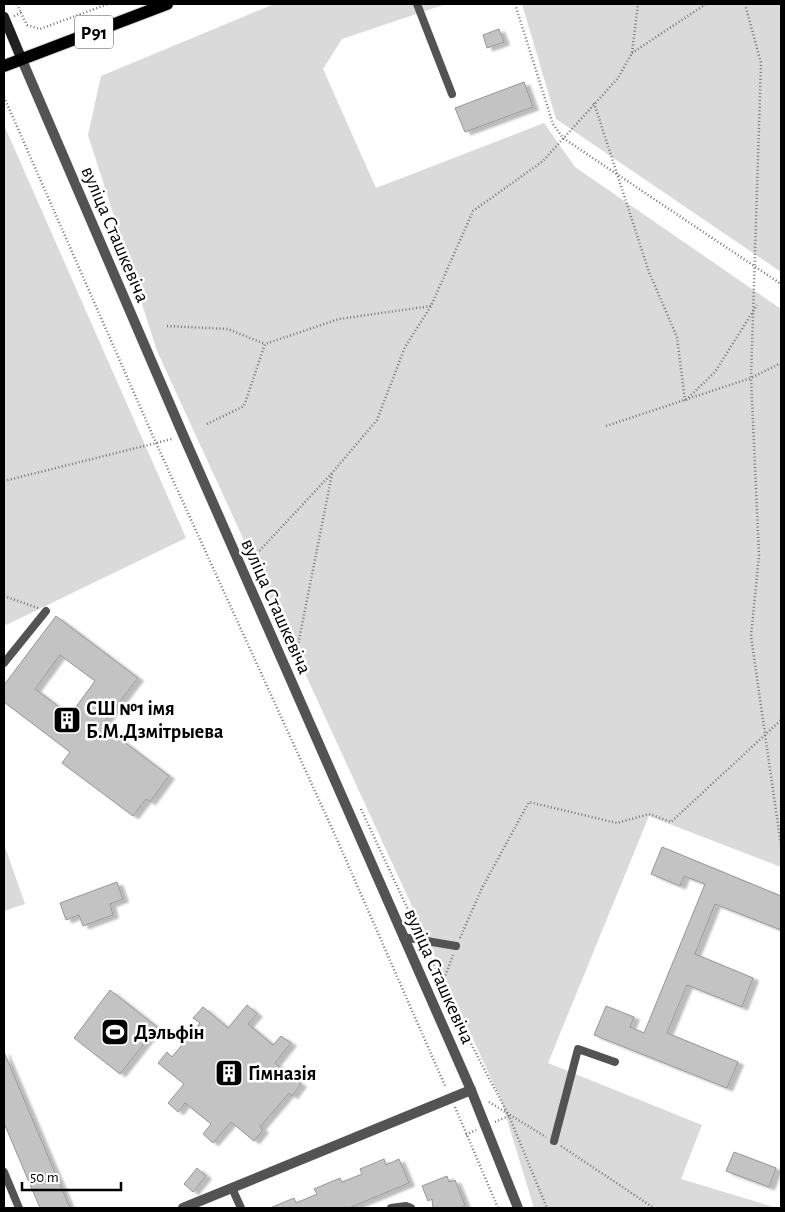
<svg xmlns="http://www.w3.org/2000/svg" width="785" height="1212" font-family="'Alegreya Sans',sans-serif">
  <defs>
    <filter id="shadow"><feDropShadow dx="5.5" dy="3" stdDeviation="1" flood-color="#0004"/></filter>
  </defs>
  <rect width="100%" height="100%" fill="#fff"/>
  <g fill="#dadada">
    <polygon points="274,4 446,4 342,39 323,69 376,188 544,123 575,167 781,309 781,867 649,816 548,1063 702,1125 681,1179 777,1208 534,1208 501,1100 157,351 88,135 101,76"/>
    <polygon points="522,4 781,4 781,272 556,119"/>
    <polygon points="4,125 186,538 4,626"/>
    <polygon points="4,844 25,904 4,911"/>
  </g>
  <g fill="#c3c3c3" stroke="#979797" fill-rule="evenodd" filter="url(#shadow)">
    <polygon points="499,29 504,42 487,48 483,35"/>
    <polygon points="524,82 533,107 465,132 455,108"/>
    <path d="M56 616 138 678 102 725 169 776 150 802 146 799 133 816 62 763 70 752 4 702V685ZM60 655 95 681 70 715 35 689Z"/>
    <polygon points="662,847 781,896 781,930 715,904 695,954 753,978 742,1007 687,985 667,1033 738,1062 727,1088 594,1035 606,1006 634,1017 630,1027 644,1033 705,884 684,876 680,886 651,874"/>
    <polygon points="117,882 123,899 110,904 113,915 83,926 79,915 66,920 60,903"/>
    <polygon points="110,990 157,1027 120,1074 74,1038"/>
    <polygon points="247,1005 257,1014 248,1024 273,1045 281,1036 291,1043 275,1063 301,1084 292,1096 289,1093 260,1127 263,1130 254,1141 231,1122 213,1143 203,1134 211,1124 185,1103 178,1112 168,1103 184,1084 158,1063 167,1052 172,1057 200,1023 193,1018 203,1007 228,1028"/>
    <polygon points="4,1052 70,1208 40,1208 4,1123"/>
    <polygon points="734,1152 776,1168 769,1187 726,1171"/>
    <polygon points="384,1159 386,1165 399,1159 409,1183 349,1208 270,1208 294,1198 296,1203 317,1194 314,1189 340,1178 342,1182 362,1174 360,1169"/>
    <polygon points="197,1168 206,1176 193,1192 184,1184"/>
    <polygon points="447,1176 449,1182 455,1180 465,1205 461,1208 433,1208 432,1199 428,1201 422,1186"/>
  </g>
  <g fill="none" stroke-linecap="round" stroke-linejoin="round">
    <defs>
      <polyline id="primary" points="4,66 167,4"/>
    </defs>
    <use href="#primary" stroke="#dbdbdb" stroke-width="14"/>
    <g stroke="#757575" stroke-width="2.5" stroke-dasharray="1 2.5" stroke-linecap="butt">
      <polyline points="17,4 21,13"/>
      <polyline points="515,4 553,124 563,138 781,284"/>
      <polyline points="745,4 761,63 751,378 759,555 751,636 781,846"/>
      <polyline points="14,16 21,13 27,25 40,29 108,4"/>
      <polyline points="632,53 706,4"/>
      <polyline points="4,97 156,443 335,835 446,1088"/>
      <polyline points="594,103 649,272 677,337 685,401"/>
      <polyline points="167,326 228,329 265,344"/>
      <polyline points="686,400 715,372 757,305"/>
      <polyline points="207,424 244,406 265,344 339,319 431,306"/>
      <polyline points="606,426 751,378 781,363"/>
      <polyline points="4,481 172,439"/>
      <polyline points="250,561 332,473 377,420 405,347 431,306 473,211 543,161 618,78 632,53 638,4"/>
      <polyline points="4,596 38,608"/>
      <polyline points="295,660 332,474"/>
      <polyline points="361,809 417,929"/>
      <polyline points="460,938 482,888 529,802 617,823 649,814 671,822 781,720"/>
      <polyline points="428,952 468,1038 509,1116"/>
      <polyline points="443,982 453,955"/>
      <polyline points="489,1102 546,1137"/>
      <polyline points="455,1107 498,1208"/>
      <polyline points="495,1122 509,1116 547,1208"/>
      <polyline points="466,1135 476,1130"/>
      <polyline points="561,1146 654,1208"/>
    </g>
    <g stroke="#535353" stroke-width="8">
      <polyline points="417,4 452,94"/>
      <polyline points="4,663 46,611"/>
      <polyline points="403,937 456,946"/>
      <polyline points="554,1141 578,1049 615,1062"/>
      <polyline points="4,1172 19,1208"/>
      <polyline points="232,1188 241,1208"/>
      <polyline points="391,1208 406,1206 411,1208"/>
    </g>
    <g stroke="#535353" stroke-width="10">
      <polyline points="22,60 184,437 471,1090 518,1208"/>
      <polyline points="183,1208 471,1090"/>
    </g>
    <polyline stroke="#202020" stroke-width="10" points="4,17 22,60"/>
    <use href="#primary" stroke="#000" stroke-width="12"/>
  </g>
  <defs>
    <symbol id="building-square" viewBox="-11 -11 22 22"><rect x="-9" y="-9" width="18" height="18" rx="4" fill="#000" stroke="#fff"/><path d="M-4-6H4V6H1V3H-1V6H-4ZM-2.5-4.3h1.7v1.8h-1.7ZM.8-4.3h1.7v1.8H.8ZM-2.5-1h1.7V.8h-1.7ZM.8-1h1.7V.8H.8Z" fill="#fff"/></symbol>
    <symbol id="stadium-square" viewBox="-11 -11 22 22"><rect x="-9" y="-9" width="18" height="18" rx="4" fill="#000" stroke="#fff"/><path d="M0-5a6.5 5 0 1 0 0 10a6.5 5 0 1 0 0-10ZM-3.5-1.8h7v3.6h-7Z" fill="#fff"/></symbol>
  </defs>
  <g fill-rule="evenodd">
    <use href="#building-square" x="51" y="704" width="32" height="32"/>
    <use href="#stadium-square" x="99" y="1016" width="32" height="32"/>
    <use href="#building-square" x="213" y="1057" width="32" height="32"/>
  </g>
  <g text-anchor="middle" stroke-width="5" stroke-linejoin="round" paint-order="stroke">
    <rect fill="#fff" stroke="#4c4c4c" stroke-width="1" x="75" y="15.5" width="38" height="33" rx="4"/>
    <g font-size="19" font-weight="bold" fill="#000">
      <text x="94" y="39">Р91</text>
    </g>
    <g font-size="20" fill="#000" stroke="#fff">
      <text transform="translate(116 234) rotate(67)" y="7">вуліца Сташкевіча</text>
      <text transform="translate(277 606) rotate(66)" y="7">вуліца Сташкевіча</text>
      <text transform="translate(440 976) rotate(66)" y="7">вуліца Сташкевіча</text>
    </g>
    <g font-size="20" font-weight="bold" fill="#000" stroke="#fff" text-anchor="start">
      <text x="86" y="715">СШ №1 імя<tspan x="86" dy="23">Б.М.Дзмітрыева</tspan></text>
      <text x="134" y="1039">Дэльфін</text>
      <text x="248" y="1080">Гімназія</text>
    </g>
  </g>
  <rect width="785" height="1212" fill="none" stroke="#000000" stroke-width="10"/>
  <path d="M22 1182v8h99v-8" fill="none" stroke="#000000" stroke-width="2.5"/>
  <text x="30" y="1182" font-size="15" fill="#000000" stroke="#ffffff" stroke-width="4" paint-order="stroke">50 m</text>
</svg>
